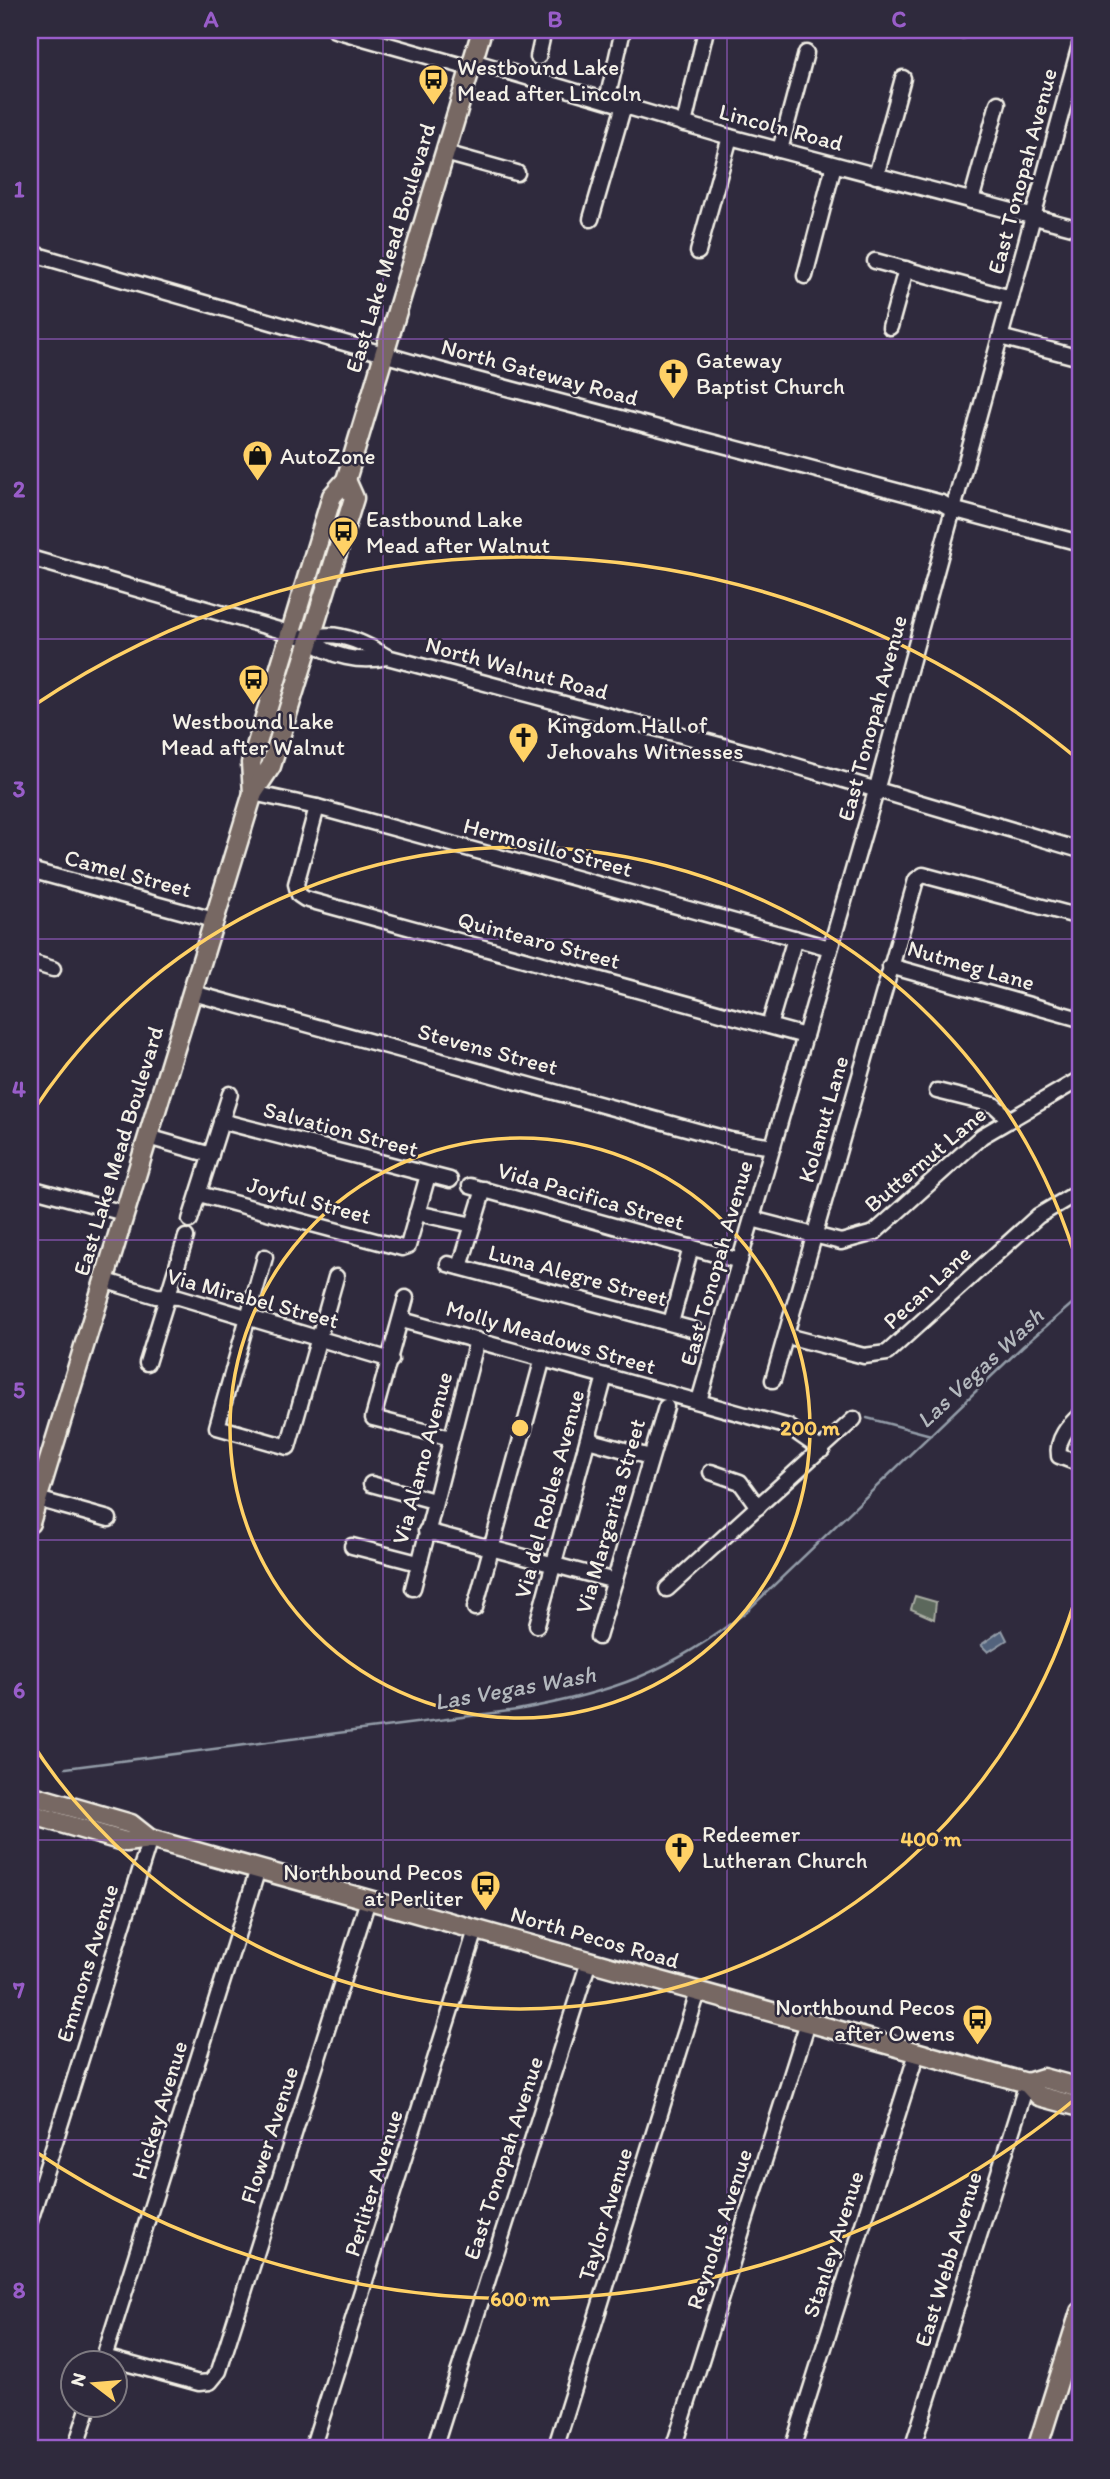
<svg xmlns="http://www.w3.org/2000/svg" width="1110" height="2479" font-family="Itim,sans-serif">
  <rect width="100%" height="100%" fill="#2f2a3d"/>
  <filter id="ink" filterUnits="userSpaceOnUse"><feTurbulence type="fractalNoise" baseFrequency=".0143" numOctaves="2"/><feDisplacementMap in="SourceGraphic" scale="14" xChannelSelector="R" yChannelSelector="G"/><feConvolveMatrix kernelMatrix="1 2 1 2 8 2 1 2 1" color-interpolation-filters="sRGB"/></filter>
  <g filter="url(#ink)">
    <polygon fill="#5b675c" stroke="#a8aca2" stroke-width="2" points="915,1596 936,1602 934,1619 911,1609"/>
    <polygon fill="#52637d" stroke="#939ca8" stroke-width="2" points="1002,1630 1007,1640 988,1652 981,1645"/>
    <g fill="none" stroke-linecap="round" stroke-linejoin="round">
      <g stroke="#939ca8" stroke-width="2.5">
        <polyline points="867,1418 931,1435"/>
        <path d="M66 1768 517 1710C612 1693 671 1672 747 1611L1023 1346 1080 1297"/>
      </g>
      <defs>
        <g id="minor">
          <polyline points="335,30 470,68"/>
          <polyline points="949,30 963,30"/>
          <polyline points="538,57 544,30"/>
          <polyline points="472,61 730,137 1080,229"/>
          <polyline points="607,100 623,30"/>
          <polyline points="684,124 706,30"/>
          <polyline points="780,150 806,53"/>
          <polyline points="445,153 517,173"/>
          <polyline points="876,176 903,78"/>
          <polyline points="971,201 998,103"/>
          <polyline points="591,219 624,105"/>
          <polyline points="698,252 730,137"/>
          <polyline points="30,253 439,370 942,503 952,509 1080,543"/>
          <polyline points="875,261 1011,298"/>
          <polyline points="805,276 834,165"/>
          <polyline points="890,327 906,269"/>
          <polyline points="1000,337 1080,358"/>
          <path d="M30 558 310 639C328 657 362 663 387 657"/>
          <path d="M310 639C335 628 365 643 387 657L776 760 1080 850"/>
          <polyline points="253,793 317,807 830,948"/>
          <polyline points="317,807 296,884 299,895 305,899 805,1036"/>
          <polyline points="30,870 214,920"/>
          <polyline points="30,962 53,969"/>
          <polyline points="890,966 1080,1019"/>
          <polyline points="193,993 730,1140 773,1147"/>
          <polyline points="769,1026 795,938"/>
          <polyline points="937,1091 994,1105 1009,1119"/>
          <polyline points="221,1121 450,1180"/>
          <polyline points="148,1137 211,1155"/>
          <polyline points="470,1186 740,1261"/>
          <polyline points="30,1188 124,1213"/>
          <polyline points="199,1194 402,1248 408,1246 428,1175"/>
          <polyline points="417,1213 473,1225"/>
          <polyline points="752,1219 841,1242 874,1233 982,1136 1080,1079"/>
          <polyline points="190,1220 230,1094"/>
          <polyline points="265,1257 217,1427 288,1447 336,1277"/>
          <polyline points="448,1264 695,1330"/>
          <polyline points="460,1267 484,1189"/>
          <polyline points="103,1280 156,1296 179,1297 391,1360"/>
          <polyline points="406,1298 373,1418 451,1438"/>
          <polyline points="402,1320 789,1427 822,1450"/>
          <polyline points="671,1323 691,1247"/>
          <polyline points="787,1336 864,1356 887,1353 1038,1216 1080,1191"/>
          <polyline points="147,1363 186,1237"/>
          <polyline points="773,1380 916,880 923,875 1080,917"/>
          <polyline points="699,1401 876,791 1080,45"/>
          <path d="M1080 1415C1069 1425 1056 1439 1059 1456L1080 1464"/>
          <polyline points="588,1440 650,1457"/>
          <polyline points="711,1472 740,1482 758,1507"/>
          <polyline points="371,1484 434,1501"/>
          <polyline points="30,1497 109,1519"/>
          <polyline points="426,1531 615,1581"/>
          <polyline points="352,1546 418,1563"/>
          <polyline points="413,1588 477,1340"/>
          <polyline points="667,1589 854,1419"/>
          <polyline points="475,1608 543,1358"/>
          <polyline points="537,1625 605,1376"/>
          <polyline points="598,1637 666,1407"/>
          <polyline points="30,2221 150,1839"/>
          <polyline points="104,2357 199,2383 210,2382 219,2371 368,1900"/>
          <polyline points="102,2364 258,1869"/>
          <polyline points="75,2449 89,2406"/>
          <polyline points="312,2449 476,1930"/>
          <polyline points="434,2449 589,1961"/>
          <polyline points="555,2449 698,1992"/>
          <polyline points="673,2449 808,2022"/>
          <polyline points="792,2449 917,2053"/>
          <polyline points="912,2449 1027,2083"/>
        </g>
        <g id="major">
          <polyline points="253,793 251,763 332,496 346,480 482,30"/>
          <polyline points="30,1523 253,793 271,766 354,498 346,480"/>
          <polyline points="30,1795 131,1824 150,1839"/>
          <polyline points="30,1814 126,1842 150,1839 1027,2083 1039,2096 1080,2107"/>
          <polyline points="1027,2083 1043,2078 1080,2088"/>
          <polyline points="1037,2449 1080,2312"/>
        </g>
      </defs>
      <use href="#minor" stroke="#f4f1e8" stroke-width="19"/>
      <use href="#major" stroke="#f4f1e8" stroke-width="23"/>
      <use href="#minor" stroke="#2f2a3d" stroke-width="14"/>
      <use href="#major" stroke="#776864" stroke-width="18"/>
    </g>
  </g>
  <path fill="none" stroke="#995dc9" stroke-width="2" stroke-opacity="0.55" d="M383 30V2449M727 30V2449M30 339H1080M30 639H1080M30 939H1080M30 1240H1080M30 1540H1080M30 1840H1080M30 2140H1080"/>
  <g fill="none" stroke="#ffd166" stroke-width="3.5">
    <circle cx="520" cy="1428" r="290"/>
    <path d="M1080 1583A581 581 0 0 1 30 1740M30 1116A581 581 0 0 1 1080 1273"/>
    <path d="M1080 2095A871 871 0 0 1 33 2150M33 706A871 871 0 0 1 1080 761"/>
  </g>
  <defs>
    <symbol id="bus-pin" viewBox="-11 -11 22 30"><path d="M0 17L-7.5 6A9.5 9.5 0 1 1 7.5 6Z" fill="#ffd166" stroke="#2f2a3d"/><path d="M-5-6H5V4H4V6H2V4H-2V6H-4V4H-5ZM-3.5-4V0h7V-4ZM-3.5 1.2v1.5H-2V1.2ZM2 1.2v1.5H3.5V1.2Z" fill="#111"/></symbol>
    <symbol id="church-pin" viewBox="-11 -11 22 30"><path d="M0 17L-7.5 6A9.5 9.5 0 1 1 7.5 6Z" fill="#ffd166" stroke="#2f2a3d"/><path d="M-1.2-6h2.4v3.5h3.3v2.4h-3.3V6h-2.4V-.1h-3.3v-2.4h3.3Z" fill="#111"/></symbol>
    <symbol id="shop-pin" viewBox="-11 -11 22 30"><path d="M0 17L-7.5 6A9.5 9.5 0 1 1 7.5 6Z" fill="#ffd166" stroke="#2f2a3d"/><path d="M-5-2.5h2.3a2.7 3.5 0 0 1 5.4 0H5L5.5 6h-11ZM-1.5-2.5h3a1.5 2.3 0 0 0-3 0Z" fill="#111"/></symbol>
  </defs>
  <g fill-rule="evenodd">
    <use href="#bus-pin" x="416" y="62" width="35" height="47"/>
    <use href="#church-pin" x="656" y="356" width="35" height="47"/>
    <use href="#shop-pin" x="240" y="438" width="35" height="47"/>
    <use href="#bus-pin" x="326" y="514" width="35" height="47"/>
    <use href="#bus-pin" x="236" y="662" width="35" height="47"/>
    <use href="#church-pin" x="506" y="720" width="35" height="47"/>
    <use href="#church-pin" x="662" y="1830" width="35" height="47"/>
    <use href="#bus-pin" x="468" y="1868" width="35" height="47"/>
    <use href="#bus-pin" x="960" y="2002" width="35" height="47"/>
  </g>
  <g text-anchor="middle" stroke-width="5" stroke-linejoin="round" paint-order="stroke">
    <g font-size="23" fill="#f4f1e8" stroke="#2f2a3d" text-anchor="start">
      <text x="457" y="75">Westbound Lake<tspan x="457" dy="26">Mead after Lincoln</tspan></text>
      <text x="696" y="368">Gateway<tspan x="696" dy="26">Baptist Church</tspan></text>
      <text x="280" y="464">AutoZone</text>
      <text x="366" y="527">Eastbound Lake<tspan x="366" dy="26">Mead after Walnut</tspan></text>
      <text x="253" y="729" text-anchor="middle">Westbound Lake<tspan x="253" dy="26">Mead after Walnut</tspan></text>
      <text x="547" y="733">Kingdom Hall of<tspan x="547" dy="26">Jehovahs Witnesses</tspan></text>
      <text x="702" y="1842">Redeemer<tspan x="702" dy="26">Lutheran Church</tspan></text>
      <text x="463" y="1880" text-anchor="end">Northbound Pecos<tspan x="463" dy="26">at Perliter</tspan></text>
      <text x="955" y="2015" text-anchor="end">Northbound Pecos<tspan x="955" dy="26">after Owens</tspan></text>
    </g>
    <g font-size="23" fill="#f4f1e8" stroke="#2f2a3d">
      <text transform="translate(781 127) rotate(15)" y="8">Lincoln Road</text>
      <text transform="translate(1022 171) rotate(-75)" y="8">East Tonopah Avenue</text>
      <text transform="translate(390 248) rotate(-73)" y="8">East Lake Mead Boulevard</text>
      <text transform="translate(540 372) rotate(15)" y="8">North Gateway Road</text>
      <text transform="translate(517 668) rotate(15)" y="8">North Walnut Road</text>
      <text transform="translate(872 718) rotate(-75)" y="8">East Tonopah Avenue</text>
      <text transform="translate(548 847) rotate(15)" y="8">Hermosillo Street</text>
      <text transform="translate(128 873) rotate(15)" y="8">Camel Street</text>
      <text transform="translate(539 940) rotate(15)" y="8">Quintearo Street</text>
      <text transform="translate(971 965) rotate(16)" y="8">Nutmeg Lane</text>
      <text transform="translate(488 1049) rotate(15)" y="8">Stevens Street</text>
      <text transform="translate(823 1119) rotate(-74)" y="8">Kolanut Lane</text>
      <text transform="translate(341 1129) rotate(15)" y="8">Salvation Street</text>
      <text transform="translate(118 1151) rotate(-73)" y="8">East Lake Mead Boulevard</text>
      <text transform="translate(925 1159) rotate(-40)" y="8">Butternut Lane</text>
      <text transform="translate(591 1196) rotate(16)" y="8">Vida Pacifica Street</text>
      <text transform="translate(309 1200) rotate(15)" y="8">Joyful Street</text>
      <text transform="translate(716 1263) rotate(-74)" y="8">East Tonopah Avenue</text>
      <text transform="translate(578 1275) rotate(15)" y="8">Luna Alegre Street</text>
      <text transform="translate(927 1287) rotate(-43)" y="8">Pecan Lane</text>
      <text transform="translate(253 1298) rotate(15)" y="8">Via Mirabel Street</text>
      <text transform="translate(551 1337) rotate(16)" y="8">Molly Meadows Street</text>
      <text transform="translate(422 1458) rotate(-75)" y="8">Via Alamo Avenue</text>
      <text transform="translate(549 1494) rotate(-75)" y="8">Via del Robles Avenue</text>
      <text transform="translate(610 1516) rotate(-74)" y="8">Via Margarita Street</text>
      <text transform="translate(595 1937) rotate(16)" y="8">North Pecos Road</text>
      <text transform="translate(87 1963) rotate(-73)" y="8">Emmons Avenue</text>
      <text transform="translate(159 2110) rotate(-73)" y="8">Hickey Avenue</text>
      <text transform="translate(269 2135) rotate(-72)" y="8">Flower Avenue</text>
      <text transform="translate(503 2158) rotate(-72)" y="8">East Tonopah Avenue</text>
      <text transform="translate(373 2183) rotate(-73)" y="8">Perliter Avenue</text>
      <text transform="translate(605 2214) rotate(-73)" y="8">Taylor Avenue</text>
      <text transform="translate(719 2229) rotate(-72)" y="8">Reynolds Avenue</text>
      <text transform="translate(833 2244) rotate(-72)" y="8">Stanley Avenue</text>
      <text transform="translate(948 2259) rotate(-73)" y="8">East Webb Avenue</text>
    </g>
    <g font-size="24" font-style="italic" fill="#b3b8bd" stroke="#2f2a3d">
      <text transform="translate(980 1368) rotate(-43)" y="8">Las Vegas Wash</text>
      <text transform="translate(515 1688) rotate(-10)" y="8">Las Vegas Wash</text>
    </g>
  </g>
  <circle cx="520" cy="1428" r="10" fill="#ffd166" stroke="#2f2a3d" stroke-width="3.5"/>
  <g font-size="21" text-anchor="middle" font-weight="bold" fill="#ffd166" stroke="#2f2a3d" stroke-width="5" stroke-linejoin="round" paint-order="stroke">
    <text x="810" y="1435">200 m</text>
    <text x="931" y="1846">400 m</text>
    <text x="520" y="2306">600 m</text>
  </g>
  <rect width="1110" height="2479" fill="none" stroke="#2f2a3d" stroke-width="77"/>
  <g transform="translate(94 2384) rotate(286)"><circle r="33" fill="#2f2a3d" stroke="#7e7a81" stroke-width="2"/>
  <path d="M0-5L12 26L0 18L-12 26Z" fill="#ffd166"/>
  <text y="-10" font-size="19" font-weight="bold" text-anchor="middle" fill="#f4f1e8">N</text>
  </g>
  <rect x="38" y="38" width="1034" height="2402" fill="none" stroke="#995dc9" stroke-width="2.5"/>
  <g font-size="23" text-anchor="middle" font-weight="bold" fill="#995dc9">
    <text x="211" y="27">A</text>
    <text x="555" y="27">B</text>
    <text x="899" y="27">C</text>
    <text x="19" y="197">1</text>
    <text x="19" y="497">2</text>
    <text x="19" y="797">3</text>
    <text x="19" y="1097">4</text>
    <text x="19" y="1398">5</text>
    <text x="19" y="1698">6</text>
    <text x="19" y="1998">7</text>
    <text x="19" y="2298">8</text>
  </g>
</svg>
